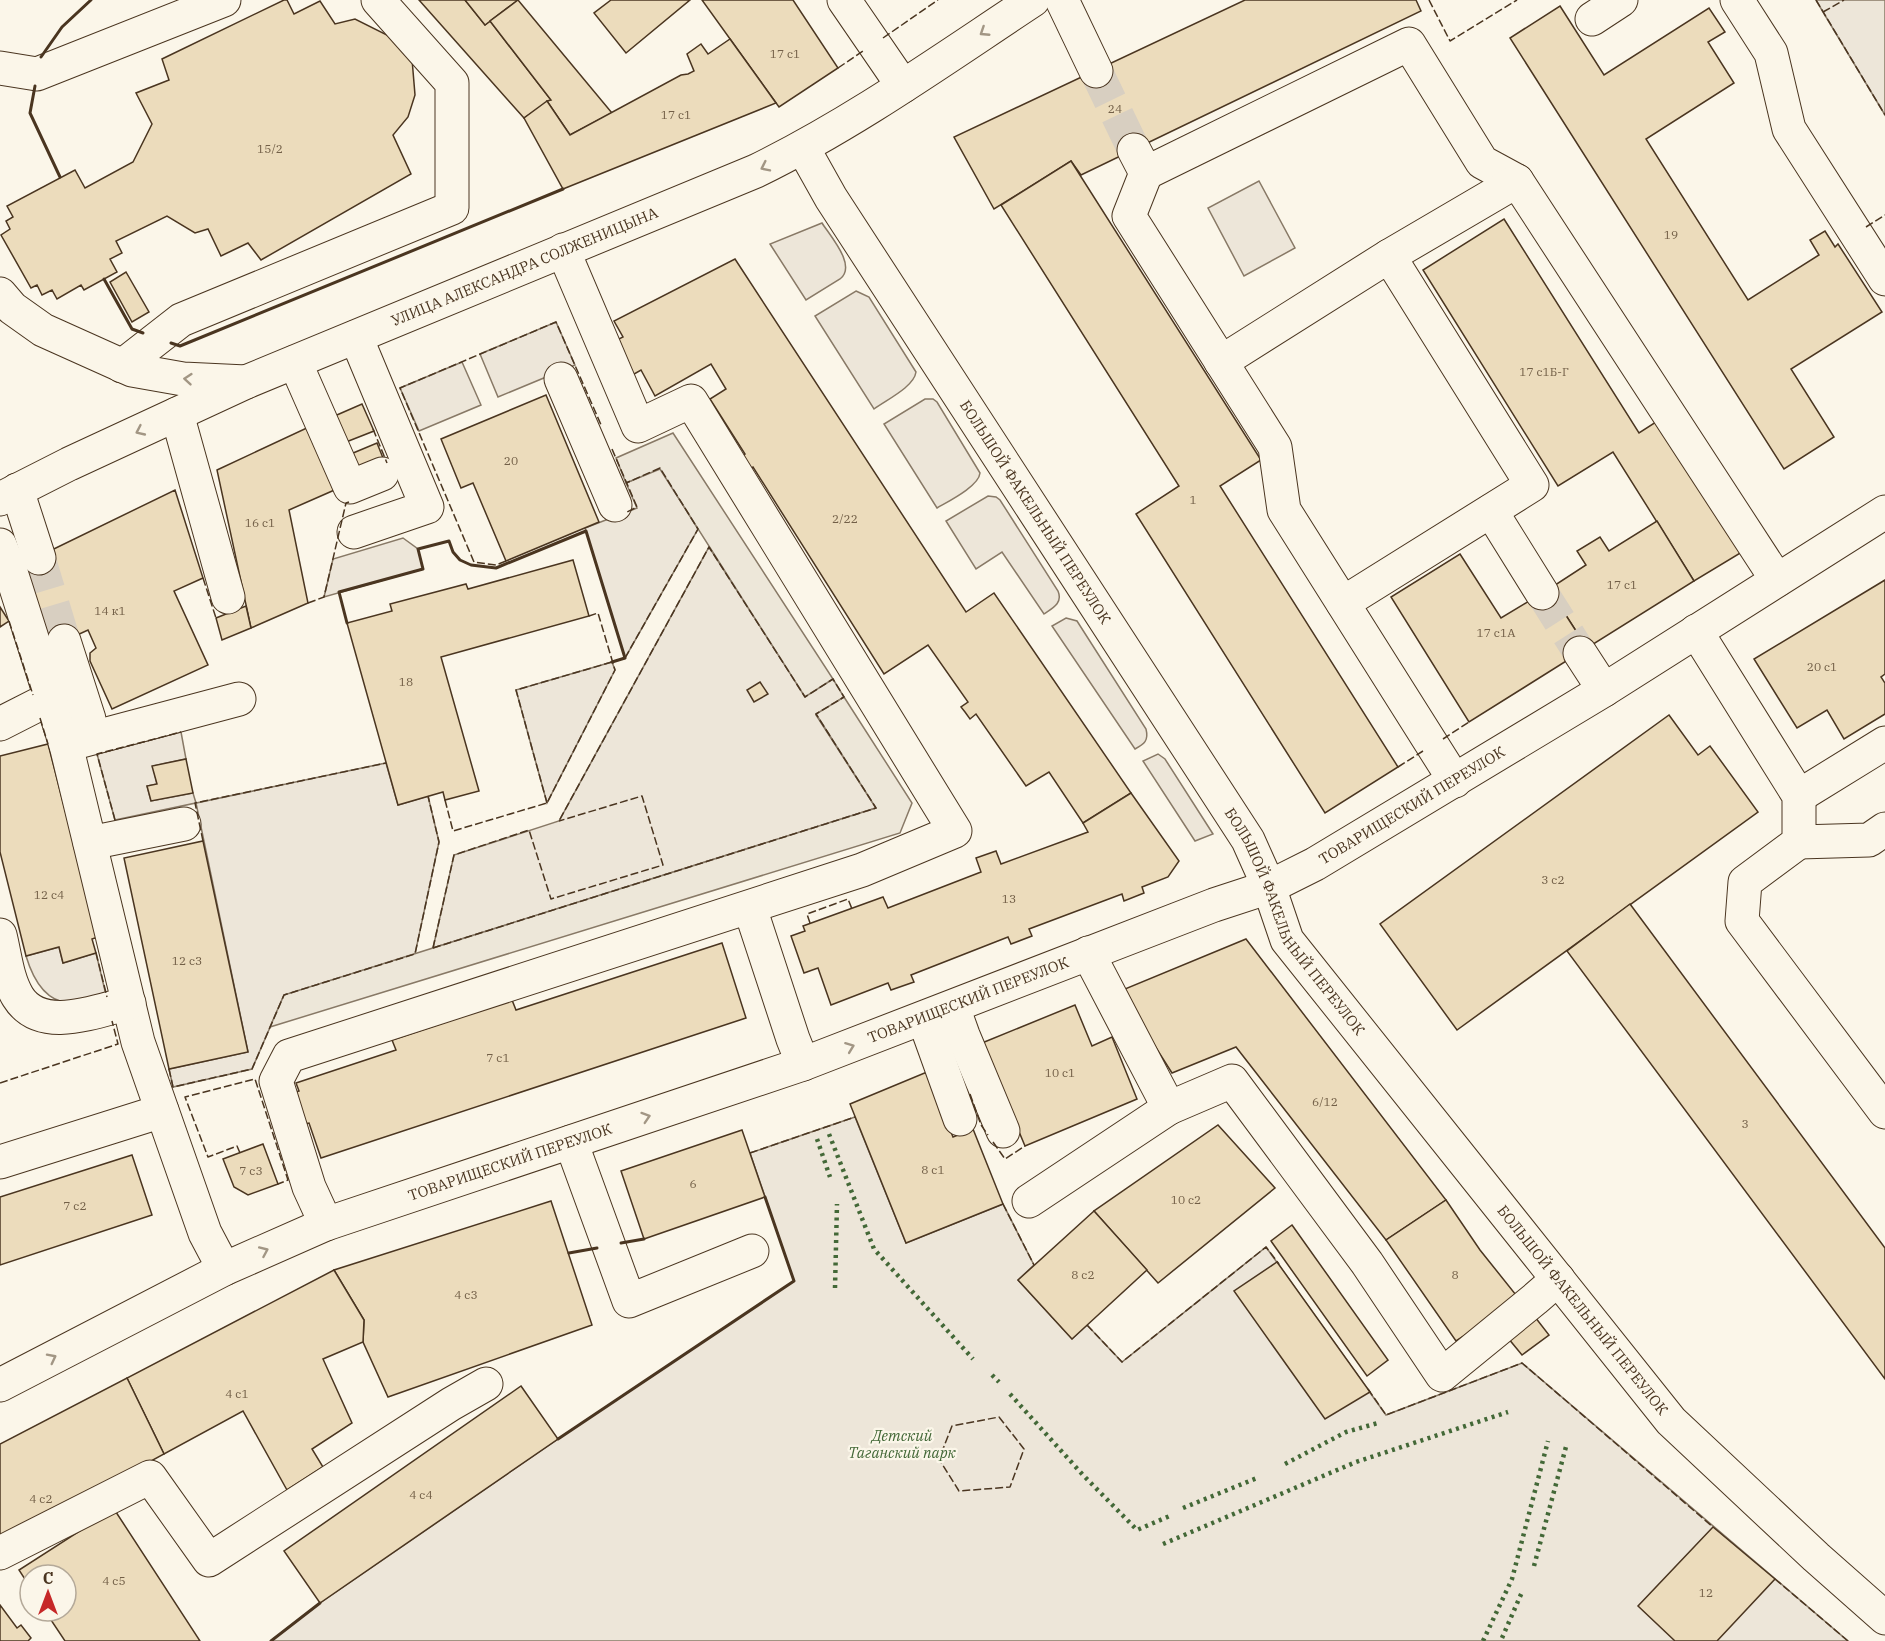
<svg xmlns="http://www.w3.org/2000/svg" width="1885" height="1641" font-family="'IBM Plex Serif',serif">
  <rect width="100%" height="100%" fill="#fbf6e9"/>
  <g fill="#ede6d9" stroke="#887966" stroke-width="1.5">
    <polygon points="1816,0 1885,0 1885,115 1823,12"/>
    <polygon points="1259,181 1295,248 1244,276 1208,208"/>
    <path d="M822 223C831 237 857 266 840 279L806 300 770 244Z"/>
    <path d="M856 291 869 297 916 372C914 387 886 400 874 409L815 316Z"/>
    <polygon points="556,322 575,365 498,397 480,354"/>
    <polygon points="462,362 481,405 419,431 400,388"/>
    <path d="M925 399H933L937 402 980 473C979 486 949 501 937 508L884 424Z"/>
    <polygon points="660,468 698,529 625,658 585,528 637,508 626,483"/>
    <path d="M988 496 996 497 1000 500 1058 591C1063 603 1053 608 1044 614L1002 552 976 569 946 521Z"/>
    <polygon points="403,538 418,549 423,569 324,597 333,559"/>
    <polygon points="709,547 805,696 833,679 844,697 816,715 876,808 433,948 454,855 559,821"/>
    <path d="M1066 618 1077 621 1146 729C1149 741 1144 744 1135 749L1052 626Z"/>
    <polygon points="612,662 615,670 547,803 516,690"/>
    <polygon points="181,732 186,759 153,766 157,784 147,786 151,801 193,793 196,803 386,763 398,805 428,796 439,842 415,954 284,995 252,1069 173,1087 169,1069 248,1052 196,803 115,820 97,754"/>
    <polygon points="1158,754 1165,759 1213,834 1195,841 1143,761"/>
    <path d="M59 947 63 963 96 953 106 995C96 997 78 1003 69 1003 43 1001 32 976 26 956Z"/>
    <polygon points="855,1117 906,1243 1003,1204 1034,1265 1018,1280 1072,1339 1087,1325 1122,1362 1266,1247 1386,1415 1522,1363 1848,1641 271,1641 320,1603 558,1439 794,1281 750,1153"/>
  </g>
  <g fill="#ede7d9" stroke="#887966" stroke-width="1.5">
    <polygon points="673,433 833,679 805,697 660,469 626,483 616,458"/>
    <polygon points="844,697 912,803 900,833 270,1027 284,995 876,808 816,714"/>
  </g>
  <g fill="#ecdcbc" stroke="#4a3520" stroke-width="1.5">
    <polygon points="284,0 287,0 294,14 320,1 335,24 355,19 395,39 412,59 415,95 408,117 393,135 411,174 261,260 248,243 221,256 208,229 195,233 167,216 116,241 122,253 110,259 117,272 84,290 81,285 57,299 52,290 42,295 37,285 31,288 1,235 10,229 6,221 13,217 7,206 75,170 85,188 133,162 152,124 136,93 169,80 162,59"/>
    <polygon points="419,0 465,0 485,25 490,21 551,100 524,118"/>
    <polygon points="465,0 518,0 485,25"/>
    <polygon points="518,0 612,113 570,135 547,101 551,100 490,21"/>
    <polygon points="611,0 690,0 626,53 594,13"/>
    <polygon points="702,0 793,0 838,68 779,107"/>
    <polygon points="1245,0 1416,0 1421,11 1081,175 1071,161 994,209 954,137"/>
    <polygon points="1560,6 1604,75 1709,8 1725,32 1708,42 1734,83 1646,139 1748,300 1819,255 1810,240 1825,231 1835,247 1838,244 1882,312 1791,369 1834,437 1784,469 1510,38"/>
    <polygon points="730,39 776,103 563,189 524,118 547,101 570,135 681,75 688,74 694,71 687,54 701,44 708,54"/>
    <polygon points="1071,161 1261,460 1220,486 1398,767 1325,813 1136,514 1179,486 1001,205"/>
    <polygon points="1504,219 1639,433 1659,420 1742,552 1694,581 1613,452 1558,486 1423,270"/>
    <polygon points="735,259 966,612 994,593 1131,793 1083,823 1049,772 1026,786 976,714 970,719 965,712 961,707 968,702 928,645 884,674 753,467 745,472 737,459 745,454 710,399 726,389 711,364 655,396 641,370 629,377 611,343 623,337 614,321"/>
    <polygon points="126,272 149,312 132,322 110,282"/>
    <polygon points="546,395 599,522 506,561 473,483 461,488 441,439"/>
    <polygon points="362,404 374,431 341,444 330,418"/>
    <polygon points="311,426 339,488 289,510 308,603 251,628 217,470"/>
    <polygon points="377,443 383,458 351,470 346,456"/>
    <polygon points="175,490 203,578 174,591 208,665 112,709 90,661 90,653 96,648 88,630 49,648 23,564"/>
    <polygon points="1657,521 1694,581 1587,648 1549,589 1586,565 1577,551 1600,537 1609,551"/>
    <polygon points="1460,554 1501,618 1549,589 1587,648 1469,722 1391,597"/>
    <polygon points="573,560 589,616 441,657 479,791 445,800 443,792 398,805 347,623 392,611 390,604 466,584 468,589"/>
    <polygon points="1885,580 1885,674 1881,677 1885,683 1885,714 1844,739 1827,710 1797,728 1754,659"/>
    <polygon points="246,606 251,628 222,640 216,618"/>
    <polygon points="0,607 9,621 0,627"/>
    <polygon points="760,682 768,694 754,702 747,690"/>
    <polygon points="1669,715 1698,755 1710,746 1758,812 1457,1030 1380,924"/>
    <polygon points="48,744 98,937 92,939 96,953 63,963 59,947 26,956 0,852 0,756"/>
    <polygon points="186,759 193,793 151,801 147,786 157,784 152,766"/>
    <polygon points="1131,793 1179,861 1168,877 1142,887 1144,893 1124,901 1122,894 1029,929 1032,936 1011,944 1008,937 911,975 914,982 891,990 888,983 831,1005 818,968 804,973 791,936 805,931 803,926 883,897 888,908 981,872 976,858 996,851 1001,864 1088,832 1083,823"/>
    <polygon points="203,841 248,1052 169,1069 124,858"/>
    <polygon points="1630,904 1885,1248 1885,1379 1567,951"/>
    <polygon points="1246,939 1446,1200 1386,1240 1236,1047 1172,1073 1120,991"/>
    <polygon points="722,943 746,1018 321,1158 309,1123 304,1124 289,1094 299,1091 296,1083 396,1050 392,1040 512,1000 516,1010"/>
    <polygon points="1075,1005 1092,1046 1112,1037 1137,1099 1025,1146 982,1043"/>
    <polygon points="927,1072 953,1137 973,1129 1003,1204 906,1243 850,1104"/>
    <polygon points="1218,1125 1275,1188 1158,1283 1094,1211"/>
    <polygon points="742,1130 765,1197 644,1239 621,1171"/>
    <polygon points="263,1144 278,1184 248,1195 234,1187 223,1159"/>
    <polygon points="132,1155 152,1215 0,1265 0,1197"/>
    <polygon points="1446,1200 1480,1250 1520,1300 1456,1341 1386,1240"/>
    <polygon points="551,1201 592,1325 388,1397 363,1342 364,1320 334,1270"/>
    <polygon points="1094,1211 1147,1270 1072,1339 1018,1280"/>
    <polygon points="1292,1225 1388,1360 1367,1376 1271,1241"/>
    <polygon points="1277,1262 1370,1392 1325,1419 1234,1291"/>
    <polygon points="334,1270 364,1320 363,1342 323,1359 352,1423 312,1449 323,1467 287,1490 243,1411 164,1454 127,1378"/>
    <polygon points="1535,1317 1549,1335 1522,1355 1508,1338"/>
    <polygon points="127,1378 164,1454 0,1543 0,1444"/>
    <polygon points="521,1386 558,1439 320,1603 284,1551"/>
    <polygon points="114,1509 200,1641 65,1641 45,1611 66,1611 66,1575 30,1575 30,1587 19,1570"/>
    <polygon points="1713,1527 1775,1579 1717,1641 1675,1641 1638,1606"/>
    <polygon points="0,1605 17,1628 21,1625 31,1638 28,1641 0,1641"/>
  </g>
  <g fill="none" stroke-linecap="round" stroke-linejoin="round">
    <g stroke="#d8cfc1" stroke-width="33" stroke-dasharray="33 16" stroke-linecap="butt">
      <polyline points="1096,71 1134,150"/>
      <polyline points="39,558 64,641"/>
      <polyline points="1542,593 1580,653"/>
    </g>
    <defs>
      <g id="minor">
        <polyline points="844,0 903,86"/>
        <polyline points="1062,0 1096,71"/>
        <polyline points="1737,0 1771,53 1789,129 1885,279"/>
        <polyline points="1592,19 1621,0"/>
        <polyline points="0,68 37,74 224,0"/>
        <path id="s1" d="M803 148 831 198 1248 840 1269 887 1287 940 1671 1421 1816 1557 1885 1618"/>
        <polyline points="1134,150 1146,173 1409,44 1482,162 1517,181 1777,580"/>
        <polyline points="1146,173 1129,216 1275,447 1284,510 1455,781"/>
        <polyline points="1389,256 1517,181"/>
        <polyline points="0,294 12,308 43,330 132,370 183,379 246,382"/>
        <polyline points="295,362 350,487 382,474"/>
        <polyline points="1221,362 1389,256 1532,485 1343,603"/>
        <polyline points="122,366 181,320 452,208 452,83 378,0"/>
        <polyline points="561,379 615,505"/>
        <polyline points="177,414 228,597"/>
        <polyline points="17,490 39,558"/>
        <polyline points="1491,511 1542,593"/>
        <polyline points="354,532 427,507 356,337"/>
        <polyline points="0,545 10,569 66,745 138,1042 205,1233 224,1269"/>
        <polyline points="1696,631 1799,796 1799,842 1745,882 1742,921 1885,1112"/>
        <polyline points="64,641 89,719"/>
        <polyline points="1580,653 1604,690"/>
        <polyline points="0,724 51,698"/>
        <polyline points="66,745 239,699"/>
        <polyline points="1799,796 1885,743"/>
        <polyline points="1799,842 1869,840 1885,829"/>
        <polyline points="90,843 184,824"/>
        <polyline points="750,908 793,1039 803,1064"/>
        <path d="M0 935C5 955 7 979 18 997 41 1034 96 1011 129 1003"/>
        <polyline points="1088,953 1169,1108 1232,1081 1367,1263 1442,1375 1535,1299 1558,1279"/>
        <polyline points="953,1007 963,1035 1003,1131"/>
        <polyline points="924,1019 960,1119"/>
        <polyline points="571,1142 629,1301 752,1251"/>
        <polyline points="0,1162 162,1111"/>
        <polyline points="1029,1201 1169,1108"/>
        <polyline points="326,1224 309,1187 276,1081 289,1056 862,870 955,831 691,401 638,426 563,250"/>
        <path id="s2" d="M0 1385 224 1269 326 1224 803 1064 1214 905 1269 887 1315 864 1604 690 1885 512"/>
        <polyline points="0,1553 150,1477 209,1560 451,1404 486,1384"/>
      </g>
      <g id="major">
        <path id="s3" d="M0 499 69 464 246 382 756 171C854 123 942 60 1033 0"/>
      </g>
    </defs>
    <use href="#minor" stroke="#4a3520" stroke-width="35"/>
    <use href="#major" stroke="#4a3520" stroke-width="35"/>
    <use href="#minor" stroke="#fbf6e9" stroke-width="33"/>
    <use href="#major" stroke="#fbf6e9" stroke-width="33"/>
    <g stroke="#436837" stroke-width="4.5" stroke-dasharray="3 4.5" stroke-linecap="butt">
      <polyline points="829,1134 874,1249 973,1359"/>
      <polyline points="817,1139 830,1177"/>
      <polyline points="835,1288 837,1204"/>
      <polyline points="992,1375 999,1382"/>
      <polyline points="1010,1394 1083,1475 1137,1530 1172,1515"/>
      <polyline points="1285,1464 1346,1432 1378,1423"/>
      <polyline points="1183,1508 1257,1478"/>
      <polyline points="1163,1544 1356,1462 1508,1412"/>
      <polyline points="1534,1566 1567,1443"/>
      <polyline points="1502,1638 1522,1592"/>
      <polyline points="1483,1641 1512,1579 1548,1441"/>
    </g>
    <g stroke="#4a3520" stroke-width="1.5" stroke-dasharray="8 3" stroke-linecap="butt">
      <polyline points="1429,0 1450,41 1517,0"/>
      <polyline points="1816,0 1885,115"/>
      <polyline points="1823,12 1844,0"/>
      <polyline points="883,38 938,0"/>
      <polyline points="838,68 863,51"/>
      <polyline points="1866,227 1885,215"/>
      <polyline points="373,429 387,463"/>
      <polyline points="612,449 637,507 627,512"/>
      <polyline points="506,561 496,565 474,562 400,388 556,322 602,427"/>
      <polyline points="203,578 216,618"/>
      <polyline points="308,603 324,597 346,503 349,502"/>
      <polyline points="9,621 33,695"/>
      <polyline points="625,658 698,529 660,468 626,483"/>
      <polyline points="40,718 48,744"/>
      <polyline points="1443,739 1469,722"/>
      <polyline points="1398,767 1423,751"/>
      <polyline points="445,800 453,831 547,803 615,670 598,613 589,616"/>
      <polyline points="547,803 516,690 612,662"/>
      <polyline points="115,820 97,754 181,732"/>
      <polyline points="203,841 195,803 386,763"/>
      <polyline points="810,923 807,914 848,899 852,909"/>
      <polyline points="433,948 876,808 816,714 844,697 833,679 805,697 709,547 559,821"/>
      <polyline points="433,948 454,855 529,830 551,899 663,865 642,796 559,821"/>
      <polyline points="96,953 107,997"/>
      <polyline points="169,1069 173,1087 252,1069 284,995 415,954 439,842 428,796"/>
      <polyline points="0,1083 118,1044 112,1021"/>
      <polyline points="970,1094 981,1125 988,1135"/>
      <polyline points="993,1142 1005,1159 1025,1146"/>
      <polyline points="240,1153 237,1146 208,1157 185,1097 255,1079 288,1180 278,1184"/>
      <polyline points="750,1153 855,1117"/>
      <polyline points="1003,1204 1034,1265"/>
      <polyline points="1087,1325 1122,1362 1266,1247 1279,1264"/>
      <polyline points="1368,1389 1386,1415 1522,1363 1713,1527"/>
      <polygon points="999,1417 1024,1449 1010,1487 959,1491 939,1459 952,1426"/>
      <polyline points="1775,1579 1848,1641"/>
    </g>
    <g stroke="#4a3520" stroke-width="3">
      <polyline points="41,57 62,27 91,0"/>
      <polyline points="35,86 30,113 60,177"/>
      <polyline points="104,279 132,329 143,333"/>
      <polyline points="171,343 180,346 563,189"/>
      <polyline points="347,623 339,592 423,569 418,549 449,541 453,552 460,560 471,565 496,568 586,531 625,658 612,662"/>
      <polyline points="621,1243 644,1239"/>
      <polyline points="569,1253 597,1248"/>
      <polyline points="558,1439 794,1281 765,1197"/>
      <polyline points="271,1641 320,1603"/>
    </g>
  </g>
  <defs><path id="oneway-chevron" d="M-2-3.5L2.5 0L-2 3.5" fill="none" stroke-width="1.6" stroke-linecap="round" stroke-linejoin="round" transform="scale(1.5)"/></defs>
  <g stroke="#a29684">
    <use href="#oneway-chevron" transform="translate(984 32) rotate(147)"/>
    <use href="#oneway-chevron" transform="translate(765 167) rotate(154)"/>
    <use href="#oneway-chevron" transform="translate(188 379) rotate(-175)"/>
    <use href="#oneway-chevron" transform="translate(140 431) rotate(155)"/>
    <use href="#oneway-chevron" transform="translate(850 1047) rotate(-21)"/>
    <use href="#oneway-chevron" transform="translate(646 1117) rotate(-18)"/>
    <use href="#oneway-chevron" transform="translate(264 1251) rotate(-24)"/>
    <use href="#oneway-chevron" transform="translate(52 1358) rotate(-27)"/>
  </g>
  <g text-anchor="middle" stroke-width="4.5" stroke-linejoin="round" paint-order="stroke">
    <g font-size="12" fill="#725f47">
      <text x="785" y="58">17 с1</text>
      <text x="1115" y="113">24</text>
      <text x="676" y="119">17 с1</text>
      <text x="270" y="153">15/2</text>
      <text x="1671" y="239">19</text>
      <text x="1544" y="376">17 с1Б-Г</text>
      <text x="511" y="465">20</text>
      <text x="1193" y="504">1</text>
      <text x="845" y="523">2/22</text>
      <text x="260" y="527">16 с1</text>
      <text x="1622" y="589">17 с1</text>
      <text x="110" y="615">14 к1</text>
      <text x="1496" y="637">17 с1А</text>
      <text x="1822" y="671">20 с1</text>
      <text x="406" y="686">18</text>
      <text x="1553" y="884">3 с2</text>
      <text x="49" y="899">12 с4</text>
      <text x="1009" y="903">13</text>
      <text x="187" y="965">12 с3</text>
      <text x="498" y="1062">7 с1</text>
      <text x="1060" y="1077">10 с1</text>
      <text x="1325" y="1106">6/12</text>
      <text x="1745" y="1128">3</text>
      <text x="933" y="1174">8 с1</text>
      <text x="251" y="1175">7 с3</text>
      <text x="693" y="1188">6</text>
      <text x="1186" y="1204">10 с2</text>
      <text x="75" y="1210">7 с2</text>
      <text x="1083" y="1279">8 с2</text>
      <text x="1455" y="1279">8</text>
      <text x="466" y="1299">4 с3</text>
      <text x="237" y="1398">4 с1</text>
      <text x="421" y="1499">4 с4</text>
      <text x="41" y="1503">4 с2</text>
      <text x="114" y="1585">4 с5</text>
      <text x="1706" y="1597">12</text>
    </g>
    <g font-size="15" fill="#4a3520" stroke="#fbf6e9">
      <text dy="5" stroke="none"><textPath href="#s3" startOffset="574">УЛИЦА АЛЕКСАНДРА СОЛЖЕНИЦЫНА</textPath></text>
      <text dy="5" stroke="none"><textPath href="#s1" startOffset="432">БОЛЬШОЙ ФАКЕЛЬНЫЙ ПЕРЕУЛОК</textPath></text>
      <text dy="5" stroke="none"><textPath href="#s2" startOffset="1530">ТОВАРИЩЕСКИЙ ПЕРЕУЛОК</textPath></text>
      <text dy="5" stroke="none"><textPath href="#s1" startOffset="918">БОЛЬШОЙ ФАКЕЛЬНЫЙ ПЕРЕУЛОК</textPath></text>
      <text dy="5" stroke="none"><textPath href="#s2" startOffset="1044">ТОВАРИЩЕСКИЙ ПЕРЕУЛОК</textPath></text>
      <text dy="5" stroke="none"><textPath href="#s2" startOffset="558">ТОВАРИЩЕСКИЙ ПЕРЕУЛОК</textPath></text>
      <text dy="5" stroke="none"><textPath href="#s1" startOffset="1404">БОЛЬШОЙ ФАКЕЛЬНЫЙ ПЕРЕУЛОК</textPath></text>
    </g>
    <g font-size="15" font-style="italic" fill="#436837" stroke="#fbf6e9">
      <text x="902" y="1441">Детский<tspan x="902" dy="17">Таганский парк</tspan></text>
    </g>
  </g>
  <g transform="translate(48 1593)"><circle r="28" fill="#fbf6e9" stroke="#b4a999" stroke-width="1.5"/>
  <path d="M0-4.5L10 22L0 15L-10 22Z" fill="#c62828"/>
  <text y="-9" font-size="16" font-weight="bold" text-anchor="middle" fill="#4a3520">С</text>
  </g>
</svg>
